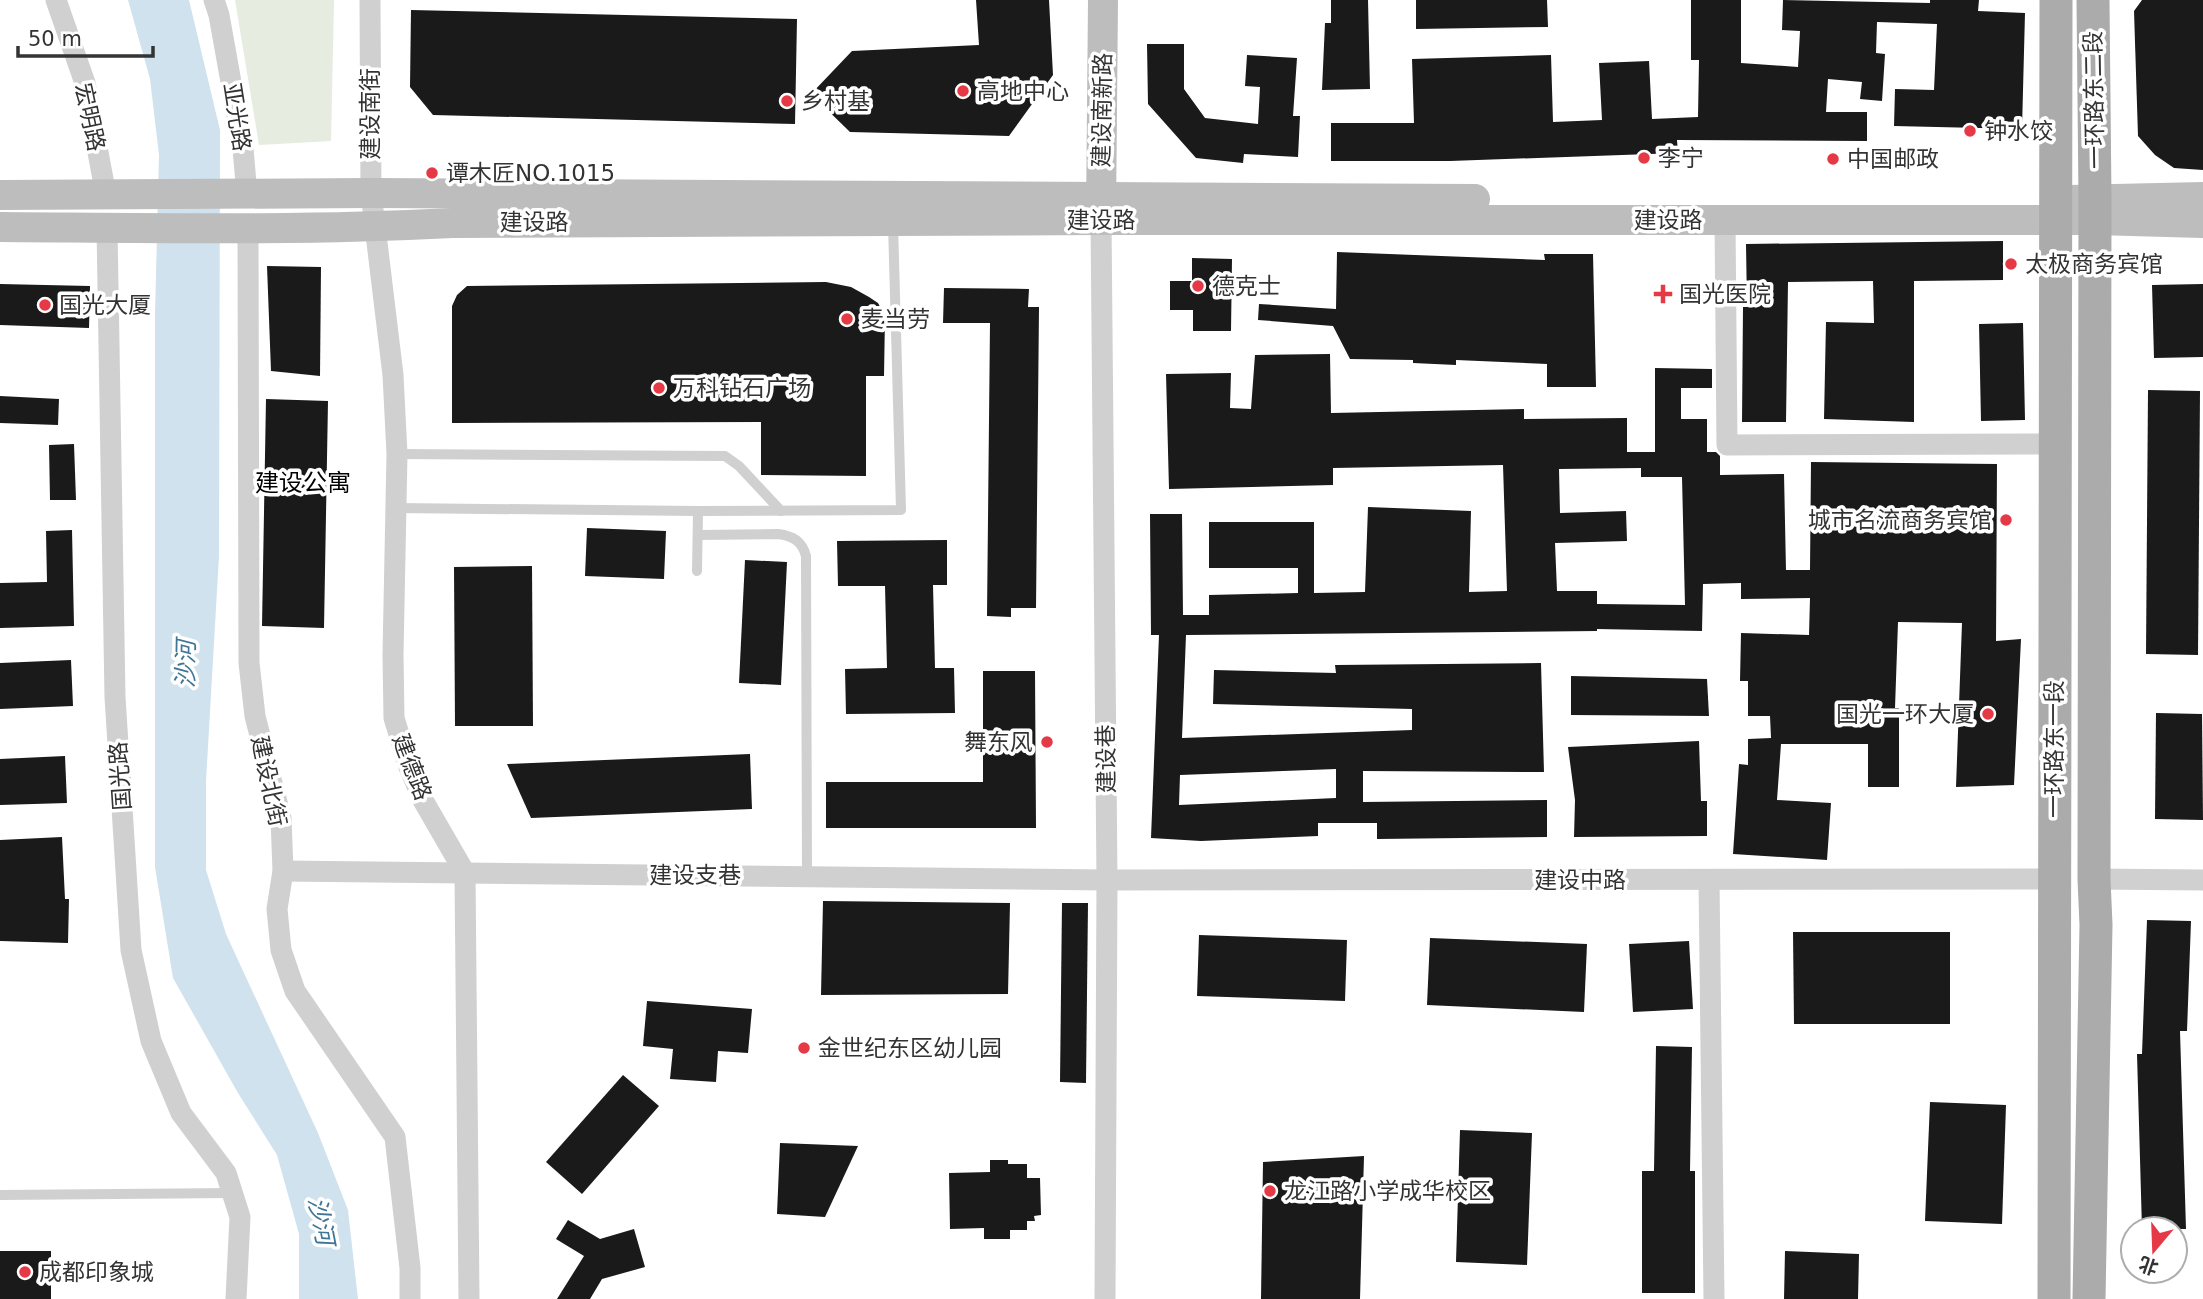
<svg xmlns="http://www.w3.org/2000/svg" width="2203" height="1299" font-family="'DejaVu Sans','Noto Sans SC',sans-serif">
  <rect width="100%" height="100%" fill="#fff"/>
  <polygon fill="#e6ecdf" points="235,0 334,0 331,141 259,145"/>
  <polygon fill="#cfe2ee" points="128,0 189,0 220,130 219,556 206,781 206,870 226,934 318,1133 348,1210 358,1299 299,1299 299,1234 277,1155 238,1093 173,978 155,867 155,315 159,155 150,79"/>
  <g fill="#1a1a1a" fill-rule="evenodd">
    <polygon points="976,0 1049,0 1053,75 1009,136 850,132 811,94 852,51 979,45"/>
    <polygon points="1331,0 1368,0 1370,89 1322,90 1325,23 1331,23"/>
    <polygon points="1416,0 1547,0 1548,27 1416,29"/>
    <polygon points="1691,0 1741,0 1741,63 1798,67 1800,31 1782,30 1783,0 1930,3 1930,0 1979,0 1978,11 2025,13 2022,129 1894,126 1895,89 1934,90 1937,24 1877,22 1876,53 1885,54 1882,101 1860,99 1862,82 1828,79 1826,112 1867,112 1867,141 1677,140 1678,153 1450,161 1331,161 1331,123 1414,123 1412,59 1551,55 1553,122 1602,120 1599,63 1649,61 1652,119 1698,117 1699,60 1691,60"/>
    <polygon points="2142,0 2203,0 2203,170 2174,168 2155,155 2138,136 2134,11"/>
    <polygon points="411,10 797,19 795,124 433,115 410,87"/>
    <polygon points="1147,44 1184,44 1184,89 1205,118 1258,124 1260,87 1245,86 1247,55 1297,58 1293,116 1300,116 1298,157 1244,154 1243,163 1196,158 1148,104"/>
    <polygon points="2003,241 2003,280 1914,281 1914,422 1824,419 1826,322 1874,323 1873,281 1788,282 1786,422 1742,422 1743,307 1747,307 1746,244"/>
    <polygon points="1337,252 1545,260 1544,254 1593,254 1596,387 1547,387 1547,364 1456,360 1456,365 1413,363 1413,360 1350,359 1333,326 1258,320 1259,304 1336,309"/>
    <polygon points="1192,258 1232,259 1231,331 1193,331 1193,310 1170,310 1170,281 1192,281"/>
    <polygon points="267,266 321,267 320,376 271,371"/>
    <polygon points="826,282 851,287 869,297 878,303 885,316 884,376 866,376 866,476 761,475 761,422 452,423 452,306 457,295 467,286"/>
    <polygon points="0,284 90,286 89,328 0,325"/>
    <polygon points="2203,284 2203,357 2154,358 2152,285"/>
    <polygon points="944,288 1029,289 1028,307 1039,307 1036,608 1011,608 1011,617 987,616 990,323 943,323"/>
    <polygon points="2023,323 2025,420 1981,421 1979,324"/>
    <path d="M1330 354 1331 413 1524 409V419L1627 418V452H1655V368L1712 369V388H1681V419H1707V452H1716L1720 456V475L1784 474 1786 570H1810L1811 462 1997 464 1996 641 2021 639 2014 785 1956 787 1962 623 1898 622 1895 708H1899V787H1868V744H1781L1777 800 1831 803 1827 860 1733 854 1739 764 1748 765V739L1771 738 1770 716H1748V681H1740L1741 633 1809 635 1810 598 1741 599V583L1703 584 1702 631 1597 629V631L1186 635 1182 738 1412 730V709L1213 704 1214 670 1336 673 1335 665 1541 663 1544 772 1363 771V802L1547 800V837L1377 839V823H1318V836L1201 841 1151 838 1159 635H1151L1150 514H1182L1183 615H1209V595L1298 593V568H1209V522H1314V593L1365 592 1368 507 1471 511 1469 592 1507 591 1503 465 1333 468V485L1169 489 1166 374 1231 373 1230 408 1251 409 1255 355ZM1641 468V477H1682L1685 605 1597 604V591H1557L1555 543 1627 541 1626 511 1560 513 1559 469ZM1336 769V798L1179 805 1180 775Z"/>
    <polygon points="2148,390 2200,391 2198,655 2146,654"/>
    <polygon points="0,396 59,399 58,425 0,423"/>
    <polygon points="266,399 328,401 324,628 262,626"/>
    <polygon points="74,444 76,500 50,500 49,445"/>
    <polygon points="587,528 666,531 664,579 585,576"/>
    <polygon points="72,530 74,626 0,628 0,583 47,582 46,531"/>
    <polygon points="947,540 947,585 933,585 935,668 954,668 955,713 846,714 845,669 887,668 885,586 838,586 837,541"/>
    <polygon points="745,560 787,562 781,685 739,683"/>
    <polygon points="532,566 533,726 455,726 454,567"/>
    <polygon points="71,660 73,706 0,709 0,663"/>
    <polygon points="983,671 1035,671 1036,828 826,828 826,782 983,782"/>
    <polygon points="1571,676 1707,679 1709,716 1571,715"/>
    <polygon points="2156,713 2202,714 2203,820 2155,819"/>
    <polygon points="1699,741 1701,801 1707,801 1707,836 1574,837 1575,800 1568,747"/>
    <polygon points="750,754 752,809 531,818 507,764"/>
    <polygon points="65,756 67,803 0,805 0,759"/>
    <polygon points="62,837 65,899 69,899 68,943 0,941 0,840"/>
    <polygon points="823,901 1010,903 1008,994 821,995"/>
    <polygon points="1062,903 1088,903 1086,1083 1060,1082"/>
    <polygon points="2147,920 2191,921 2187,1031 2180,1031 2186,1229 2142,1229 2137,1054 2142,1054"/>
    <polygon points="1793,932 1950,932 1950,1024 1794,1024"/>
    <polygon points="1199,935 1347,940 1345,1001 1197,996"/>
    <polygon points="1430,938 1587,944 1584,1012 1427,1005"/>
    <polygon points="1689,941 1693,1009 1633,1012 1629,944"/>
    <polygon points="647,1001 752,1009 748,1053 718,1051 716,1082 670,1079 673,1049 643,1046"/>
    <polygon points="1656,1046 1692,1047 1690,1171 1695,1171 1695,1293 1642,1293 1642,1171 1654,1171"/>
    <polygon points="623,1075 659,1106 582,1194 546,1162"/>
    <polygon points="1930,1102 2006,1105 2002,1224 1925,1221"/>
    <polygon points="1460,1130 1532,1133 1527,1265 1456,1262"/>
    <polygon points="780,1143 858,1146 825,1217 777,1214"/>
    <polygon points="1364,1156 1360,1299 1261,1299 1263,1162"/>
    <polygon points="990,1160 1008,1160 1008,1164 1027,1164 1027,1178 1040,1178 1041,1215 1034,1216 1035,1221 1027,1221 1027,1230 1010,1230 1010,1239 984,1239 984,1228 950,1229 949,1173 990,1172"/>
    <polygon points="568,1220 600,1239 634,1229 645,1267 602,1279 590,1299 557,1299 584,1256 556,1239"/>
    <rect x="0" y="1251" width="51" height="48"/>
    <polygon points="1785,1251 1859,1254 1858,1299 1784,1299"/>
  </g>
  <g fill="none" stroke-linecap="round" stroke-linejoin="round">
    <g stroke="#d0d0d0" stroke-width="10">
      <polyline points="397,454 725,456 739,466 781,511"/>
      <polyline points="395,508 698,511 901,510 893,224"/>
      <path d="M698 535 778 534C793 536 802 541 806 556L807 875"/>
      <polyline points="697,571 698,511"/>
      <polyline points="0,1195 233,1193"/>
    </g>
    <g stroke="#d0d0d0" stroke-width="21">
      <polyline points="56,0 85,83 106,195"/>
      <polyline points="214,0 219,15 243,149 247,194"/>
      <polyline points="370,0 371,193 393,375 397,454 393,655 394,718 409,767 424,802 465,873 469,1299"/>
      <polyline points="1101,220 1107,880 1105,1299"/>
      <polyline points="1725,220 1727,445 2056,444"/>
      <polyline points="107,228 115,697 131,950 151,1041 181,1113 226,1173 240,1217 236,1299"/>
      <polyline points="248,228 249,663 255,716 281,818 283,871 277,909 281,950 295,991 395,1137 410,1268 410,1299"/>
      <polyline points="283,871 1107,880 2053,879"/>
      <polyline points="2094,879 2203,880"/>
      <polyline points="1709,880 1714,1299"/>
    </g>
    <g stroke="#bdbdbd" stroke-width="30">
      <polyline points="0,195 371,193 1475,199"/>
      <polyline points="2070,200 2203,197"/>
      <polyline points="1101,216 1103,0"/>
      <path d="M0 227C151 228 301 231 452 223L1101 220H2095L2203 223"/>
    </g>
    <g stroke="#ababab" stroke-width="33">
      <polyline points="2054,1299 2056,0"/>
      <polyline points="2089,1299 2096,925 2094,879 2095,200 2093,0"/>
    </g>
  </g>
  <g fill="#e63946" stroke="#fff" stroke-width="2.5">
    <circle cx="963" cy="91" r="7"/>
    <circle cx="787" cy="101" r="7"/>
    <circle cx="1970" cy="131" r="7"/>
    <circle cx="1644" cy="158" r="7"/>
    <circle cx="1833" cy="159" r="7"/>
    <circle cx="432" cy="173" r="7"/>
    <circle cx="2011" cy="264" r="7"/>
    <circle cx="1198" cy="286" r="7"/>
    <path d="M1659.5 283.5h7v7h7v7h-7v7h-7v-7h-7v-7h7z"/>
    <circle cx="45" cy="305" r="7"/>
    <circle cx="847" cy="319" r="7"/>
    <circle cx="659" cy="388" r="7"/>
    <circle cx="2006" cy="520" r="7"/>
    <circle cx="1988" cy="714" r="7"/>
    <circle cx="1047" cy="742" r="7"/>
    <circle cx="804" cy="1048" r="7"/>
    <circle cx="1270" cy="1191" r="7"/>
    <circle cx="25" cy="1272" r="7"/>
  </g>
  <g text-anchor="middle" stroke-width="7" stroke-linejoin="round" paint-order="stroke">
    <g font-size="23" fill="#333" stroke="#fff" text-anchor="start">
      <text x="977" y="99">高地中心</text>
      <text x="801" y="109">乡村基</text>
      <text x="1984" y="139">钟水饺</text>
      <text x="1658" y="166">李宁</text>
      <text x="1847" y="167">中国邮政</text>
      <text x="446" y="181">谭木匠NO.1015</text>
      <text x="2025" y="272">太极商务宾馆</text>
      <text x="1212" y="294">德克士</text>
      <text x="1679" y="302">国光医院</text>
      <text x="59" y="313">国光大厦</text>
      <text x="861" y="327">麦当劳</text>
      <text x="673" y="396">万科钻石广场</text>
      <text x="1992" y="528" text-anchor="end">城市名流商务宾馆</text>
      <text x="1974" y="722" text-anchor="end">国光一环大厦</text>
      <text x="1033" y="750" text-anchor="end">舞东风</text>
      <text x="818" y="1056">金世纪东区幼儿园</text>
      <text x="1284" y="1199">龙江路小学成华校区</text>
      <text x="39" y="1280">成都印象城</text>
    </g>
    <g font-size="23" fill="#333" stroke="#fff">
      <text transform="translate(2094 100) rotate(-91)" y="8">一环路东二段</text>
      <text transform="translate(1102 110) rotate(-89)" y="8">建设南新路</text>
      <text transform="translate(370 114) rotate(-90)" y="8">建设南街</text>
      <text transform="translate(90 117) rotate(78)" y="8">宏明路</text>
      <text transform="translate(237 117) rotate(81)" y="8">亚光路</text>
      <text x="1101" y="228">建设路</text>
      <text x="1668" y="228">建设路</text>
      <text x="534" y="230">建设路</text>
      <text transform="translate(2054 749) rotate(-90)" y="8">一环路东一段</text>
      <text transform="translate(1106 759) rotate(-91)" y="8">建设巷</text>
      <text transform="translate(412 767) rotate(69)" y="8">建德路</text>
      <text transform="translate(120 776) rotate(-94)" y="8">国光路</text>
      <text transform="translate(269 781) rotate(78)" y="8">建设北街</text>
      <text x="695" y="883">建设支巷</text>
      <text x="1580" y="888">建设中路</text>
    </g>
    <g font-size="24" fill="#000" stroke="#fff">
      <text x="303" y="491">建设公寓</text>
    </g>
    <g font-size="24" font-style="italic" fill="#3f7597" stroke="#fff">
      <text transform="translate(186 664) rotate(-89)" y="8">沙河</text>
      <text transform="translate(321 1221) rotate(79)" y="8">沙河</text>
    </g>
  </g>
  <g transform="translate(2154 1250) rotate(199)"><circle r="33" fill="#ffffff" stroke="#adadad" stroke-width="2"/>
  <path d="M0-5L12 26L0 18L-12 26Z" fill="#e63946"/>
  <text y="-10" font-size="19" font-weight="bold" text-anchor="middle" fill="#333333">北</text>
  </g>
  <path d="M18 46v10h135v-10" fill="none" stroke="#333333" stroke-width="3.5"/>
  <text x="28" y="46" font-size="21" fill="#333333" stroke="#ffffff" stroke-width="5" paint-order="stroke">50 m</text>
</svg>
